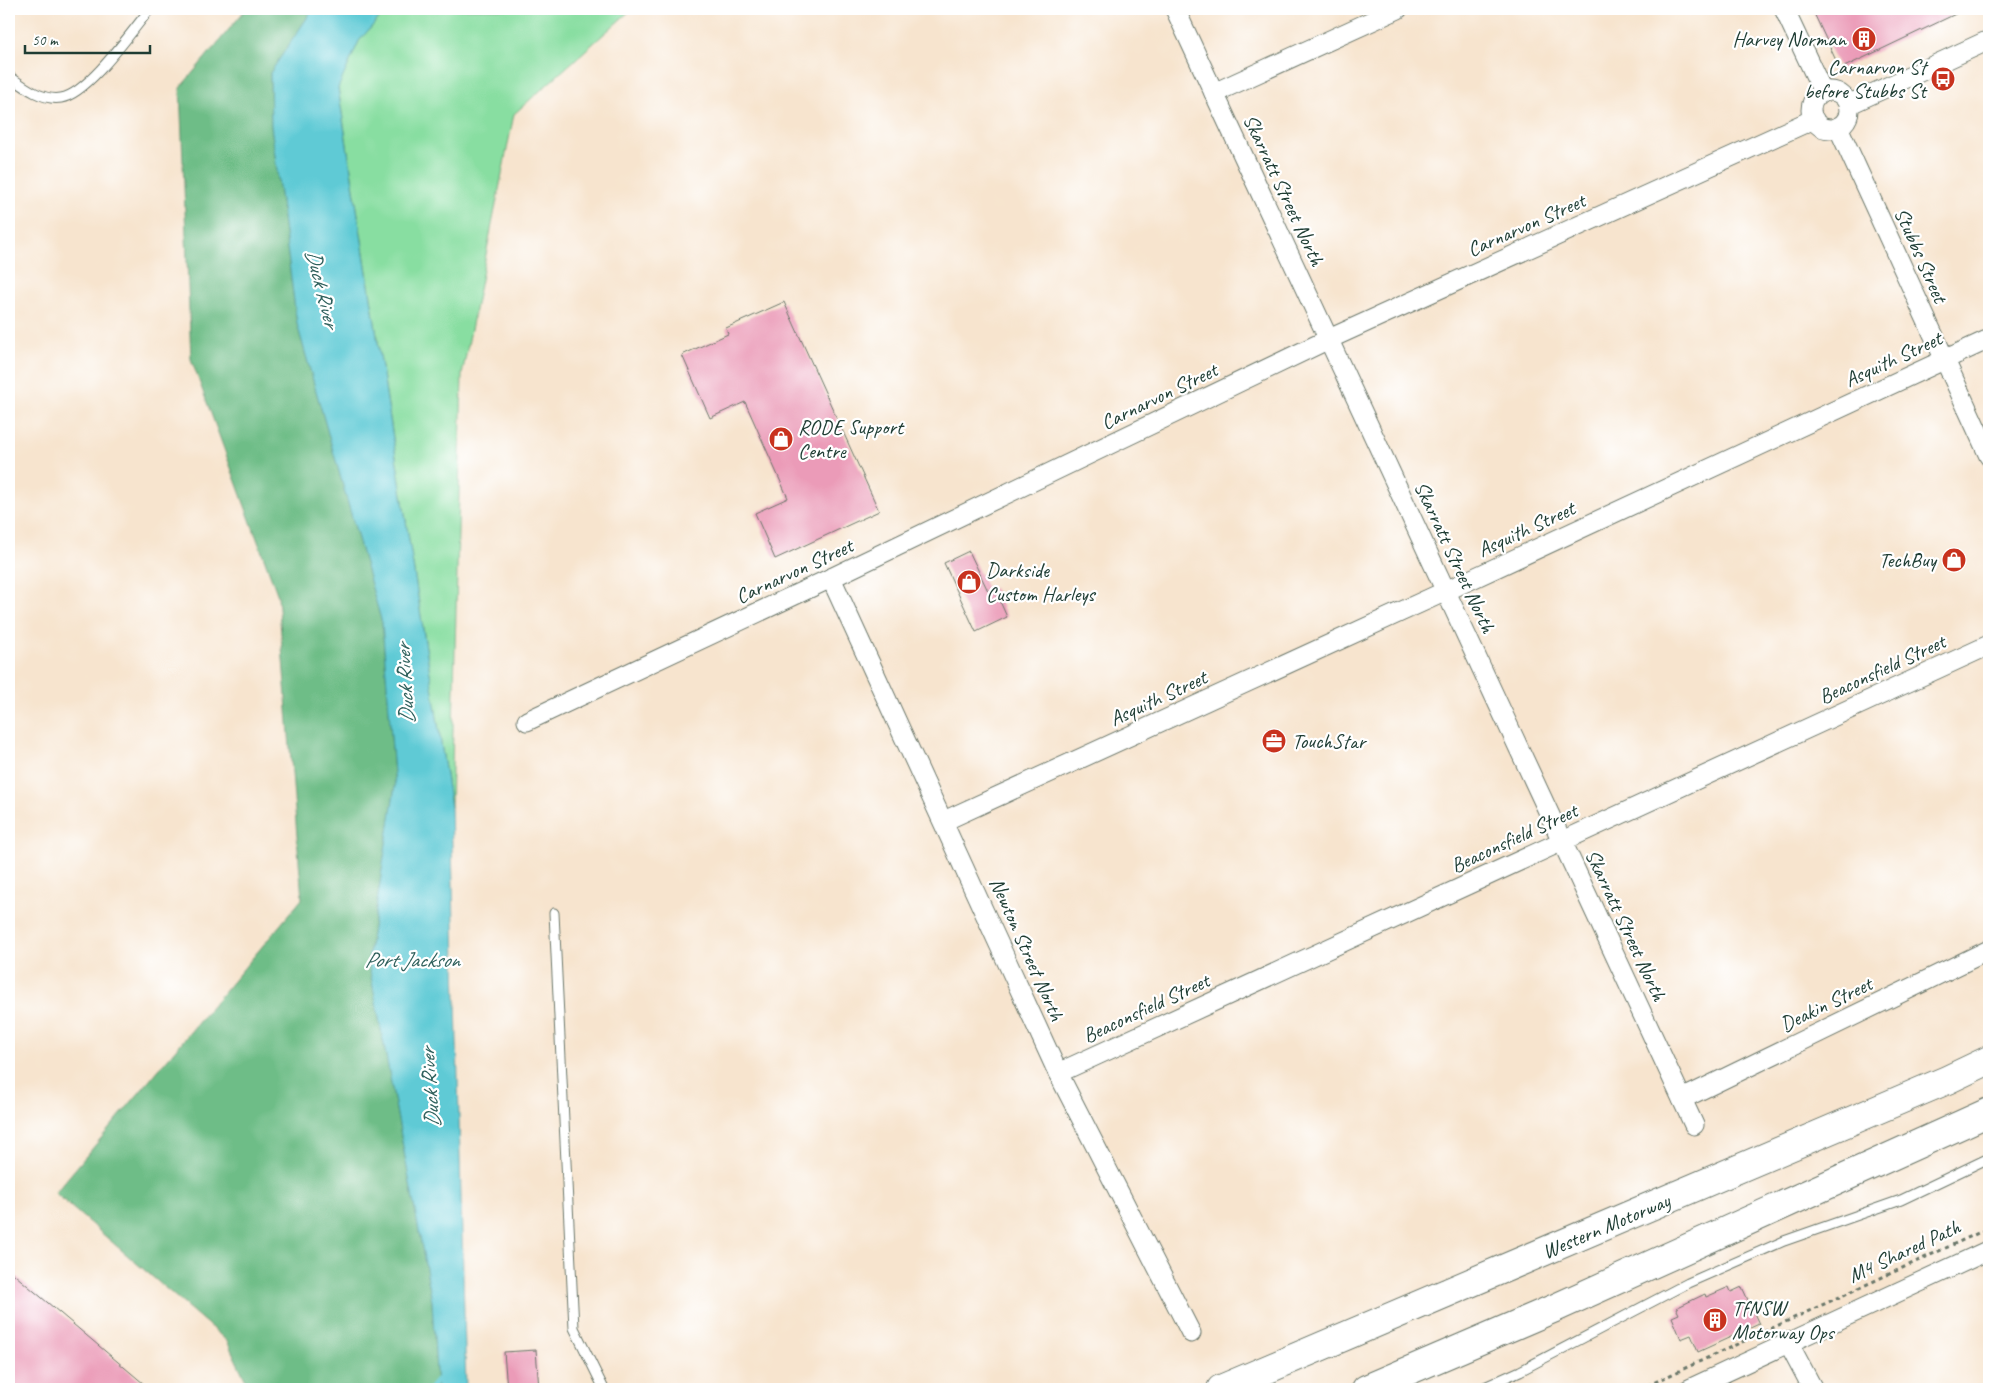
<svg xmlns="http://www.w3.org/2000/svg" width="1998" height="1398" font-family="Caveat,sans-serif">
  <rect width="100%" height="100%" fill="#fff"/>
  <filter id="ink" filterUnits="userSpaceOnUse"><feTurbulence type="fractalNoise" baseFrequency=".02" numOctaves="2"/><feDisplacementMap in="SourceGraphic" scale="10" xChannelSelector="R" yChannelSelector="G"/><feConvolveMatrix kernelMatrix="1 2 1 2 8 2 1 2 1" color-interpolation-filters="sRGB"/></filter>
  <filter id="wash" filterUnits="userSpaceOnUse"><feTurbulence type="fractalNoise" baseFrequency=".0096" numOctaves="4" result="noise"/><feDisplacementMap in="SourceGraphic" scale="20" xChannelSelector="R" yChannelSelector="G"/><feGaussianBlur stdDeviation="1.12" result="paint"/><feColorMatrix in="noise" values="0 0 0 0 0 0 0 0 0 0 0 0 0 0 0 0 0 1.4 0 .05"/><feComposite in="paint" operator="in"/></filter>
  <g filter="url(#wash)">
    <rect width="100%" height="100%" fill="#f7e4ce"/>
    <polygon fill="#88dea1" stroke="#548e6a" points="387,9 632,9 514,114 462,375 451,807 338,87 359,41"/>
    <polygon fill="#6ebd87" stroke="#467d5e" points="246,9 313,9 270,73 271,125 297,324 382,623 395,786 368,960 432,1301 437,1389 245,1389 247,1383 227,1341 55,1193 302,899 278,596 191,359 180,88"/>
    <polygon fill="#5ecad5" stroke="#3e8484" points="313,9 387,9 359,41 338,88 451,807 466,1389 437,1389 432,1301 368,960 395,786 382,623 297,324 271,125 270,73"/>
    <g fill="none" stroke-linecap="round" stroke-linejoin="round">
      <polyline stroke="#5ecad5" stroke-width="5" points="430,1389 441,1376"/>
    </g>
    <g id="blocks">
      <g fill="#eb9bb8">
        <polygon points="1812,9 1966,9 1840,69"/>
        <polygon points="784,302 879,511 775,559 755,513 788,498 745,402 710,418 682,355 728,334 726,328"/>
        <polygon points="969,551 988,591 994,588 1007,617 976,632 944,563"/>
        <polygon points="9,1270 150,1389 9,1389"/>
        <polygon points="1729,1287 1731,1292 1742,1287 1759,1324 1698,1352 1691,1335 1681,1339 1672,1317 1679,1314 1676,1308 1705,1294 1706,1297"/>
        <polygon points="536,1350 539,1389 507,1389 504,1352"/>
      </g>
    </g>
  </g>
  <g filter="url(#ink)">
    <use href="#blocks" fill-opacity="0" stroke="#6b776a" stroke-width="1"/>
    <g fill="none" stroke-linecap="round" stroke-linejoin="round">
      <defs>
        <g id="service">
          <path d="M9 76C23 86 42 101 61 98 88 94 132 31 150 9"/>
          <polyline points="554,913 574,1328 604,1389"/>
          <polyline points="1480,1389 1520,1371 1688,1283 1784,1241 1901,1200 1989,1158"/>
        </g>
        <g id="minor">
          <polyline points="1175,9 1694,1125"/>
          <polyline points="1784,9 1823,92"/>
          <circle cx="1830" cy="110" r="19"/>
          <polyline points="1214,93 1398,9"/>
          <polyline points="1848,105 1989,40"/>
          <polyline points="1838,127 1989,456"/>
          <polyline points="831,578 1058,1073 1191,1333"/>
          <polyline points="527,721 831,578 1329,339 1814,119"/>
          <polyline points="944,821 1446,591 1989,339"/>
          <polyline points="1058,1073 1989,645"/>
          <polyline points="1682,1099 1989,950"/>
          <polyline points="1788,1342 1813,1389"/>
          <polyline points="1689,1389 1989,1250"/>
        </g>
        <g id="motorway">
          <polyline points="1221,1389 1947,1080 1989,1060"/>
          <polyline points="1366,1389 1555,1308 1989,1112"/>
        </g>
      </defs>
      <use href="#service" stroke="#6b776a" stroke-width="11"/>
      <use href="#minor" stroke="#6b776a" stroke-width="21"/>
      <use href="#motorway" stroke="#6b776a" stroke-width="30"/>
      <polyline stroke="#6b776a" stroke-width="3" stroke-dasharray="4 4" stroke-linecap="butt" points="1640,1389 1989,1228"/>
      <use href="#service" stroke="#fff" stroke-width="9"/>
      <use href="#minor" stroke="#fff" stroke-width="19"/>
      <use href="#motorway" stroke="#fff" stroke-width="28"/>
    </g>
  </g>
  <defs>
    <symbol id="building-disc" viewBox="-11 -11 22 22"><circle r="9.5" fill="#c8321e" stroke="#fff"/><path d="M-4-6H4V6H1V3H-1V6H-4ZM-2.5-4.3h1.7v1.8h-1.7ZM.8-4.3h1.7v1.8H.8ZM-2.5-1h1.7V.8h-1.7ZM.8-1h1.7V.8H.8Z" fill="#fff"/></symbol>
    <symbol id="bus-disc" viewBox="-11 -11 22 22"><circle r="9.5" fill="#c8321e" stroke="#fff"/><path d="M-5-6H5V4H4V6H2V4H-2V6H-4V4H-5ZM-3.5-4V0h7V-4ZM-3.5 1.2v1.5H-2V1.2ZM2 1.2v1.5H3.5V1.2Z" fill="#fff"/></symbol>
    <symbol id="shop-disc" viewBox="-11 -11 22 22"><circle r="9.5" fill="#c8321e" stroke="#fff"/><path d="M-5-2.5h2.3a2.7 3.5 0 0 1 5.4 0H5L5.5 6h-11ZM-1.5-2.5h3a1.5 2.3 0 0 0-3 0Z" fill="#fff"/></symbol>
    <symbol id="office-disc" viewBox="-11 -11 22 22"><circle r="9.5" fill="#c8321e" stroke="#fff"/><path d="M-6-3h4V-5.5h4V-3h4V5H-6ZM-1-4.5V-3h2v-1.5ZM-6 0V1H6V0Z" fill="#fff"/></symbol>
  </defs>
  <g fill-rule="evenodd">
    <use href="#building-disc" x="1850" y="25" width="28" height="28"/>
    <use href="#bus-disc" x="1929" y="65" width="28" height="28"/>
    <use href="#shop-disc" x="767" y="425" width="28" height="28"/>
    <use href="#shop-disc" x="1940" y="546" width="28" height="28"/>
    <use href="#shop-disc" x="955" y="568" width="28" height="28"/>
    <use href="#office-disc" x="1260" y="727" width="28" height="28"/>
    <use href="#building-disc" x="1701" y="1306" width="28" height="28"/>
  </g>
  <g text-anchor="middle" stroke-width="4.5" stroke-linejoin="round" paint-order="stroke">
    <g font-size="21" fill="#1f3d34" stroke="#fff" text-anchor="start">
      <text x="1846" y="46" text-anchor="end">Harvey Norman</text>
      <text x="1926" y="74" text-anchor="end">Carnarvon St<tspan x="1926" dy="24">before Stubbs St</tspan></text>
      <text x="798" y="434">RODE Support<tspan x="798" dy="24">Centre</tspan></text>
      <text x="1936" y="567" text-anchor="end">TechBuy</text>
      <text x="986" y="577">Darkside<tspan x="986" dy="24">Custom Harleys</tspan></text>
      <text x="1292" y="748">TouchStar</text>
      <text x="1732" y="1315">TfNSW<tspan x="1732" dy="24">Motorway Ops</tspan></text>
    </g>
    <g font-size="21" fill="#1f3d34" stroke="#fff">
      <text transform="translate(1284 190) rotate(65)" y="7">Skarratt Street North</text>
      <text transform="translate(1526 225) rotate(-24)" y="7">Carnarvon Street</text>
      <text transform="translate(1921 255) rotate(66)" y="7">Stubbs Street</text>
      <text transform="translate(1893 359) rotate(-25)" y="7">Asquith Street</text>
      <text transform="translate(1159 396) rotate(-26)" y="7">Carnarvon Street</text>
      <text transform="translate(1526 529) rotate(-25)" y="7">Asquith Street</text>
      <text transform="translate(1455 557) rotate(65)" y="7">Skarratt Street North</text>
      <text transform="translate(794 571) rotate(-25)" y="7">Carnarvon Street</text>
      <text transform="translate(1882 669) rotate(-25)" y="7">Beaconsfield Street</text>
      <text transform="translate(1158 698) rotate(-25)" y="7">Asquith Street</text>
      <text transform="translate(1514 838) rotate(-25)" y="7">Beaconsfield Street</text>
      <text transform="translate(1626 925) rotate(65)" y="7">Skarratt Street North</text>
      <text transform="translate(1027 949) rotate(66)" y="7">Newton Street North</text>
      <text transform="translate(1826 1004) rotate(-26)" y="7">Deakin Street</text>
      <text transform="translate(1146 1008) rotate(-25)" y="7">Beaconsfield Street</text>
      <text transform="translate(1606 1226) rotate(-23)" y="7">Western Motorway</text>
      <text transform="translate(1904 1251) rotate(-25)" y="7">M4 Shared Path</text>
    </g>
    <g font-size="22" font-style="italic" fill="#2f605c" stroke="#fff">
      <text transform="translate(323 288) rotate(76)" y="8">Duck River</text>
      <text transform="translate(404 684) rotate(-93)" y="8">Duck River</text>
      <text x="412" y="967">Port Jackson</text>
      <text transform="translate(429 1088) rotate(-94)" y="8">Duck River</text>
    </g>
  </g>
  <rect width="1998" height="1398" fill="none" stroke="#fff" stroke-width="30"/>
  <path d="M25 45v8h125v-8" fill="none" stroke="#1f3d34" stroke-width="2.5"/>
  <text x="32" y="45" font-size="15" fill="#1f3d34" stroke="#ffffff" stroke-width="4" paint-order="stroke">50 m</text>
</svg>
